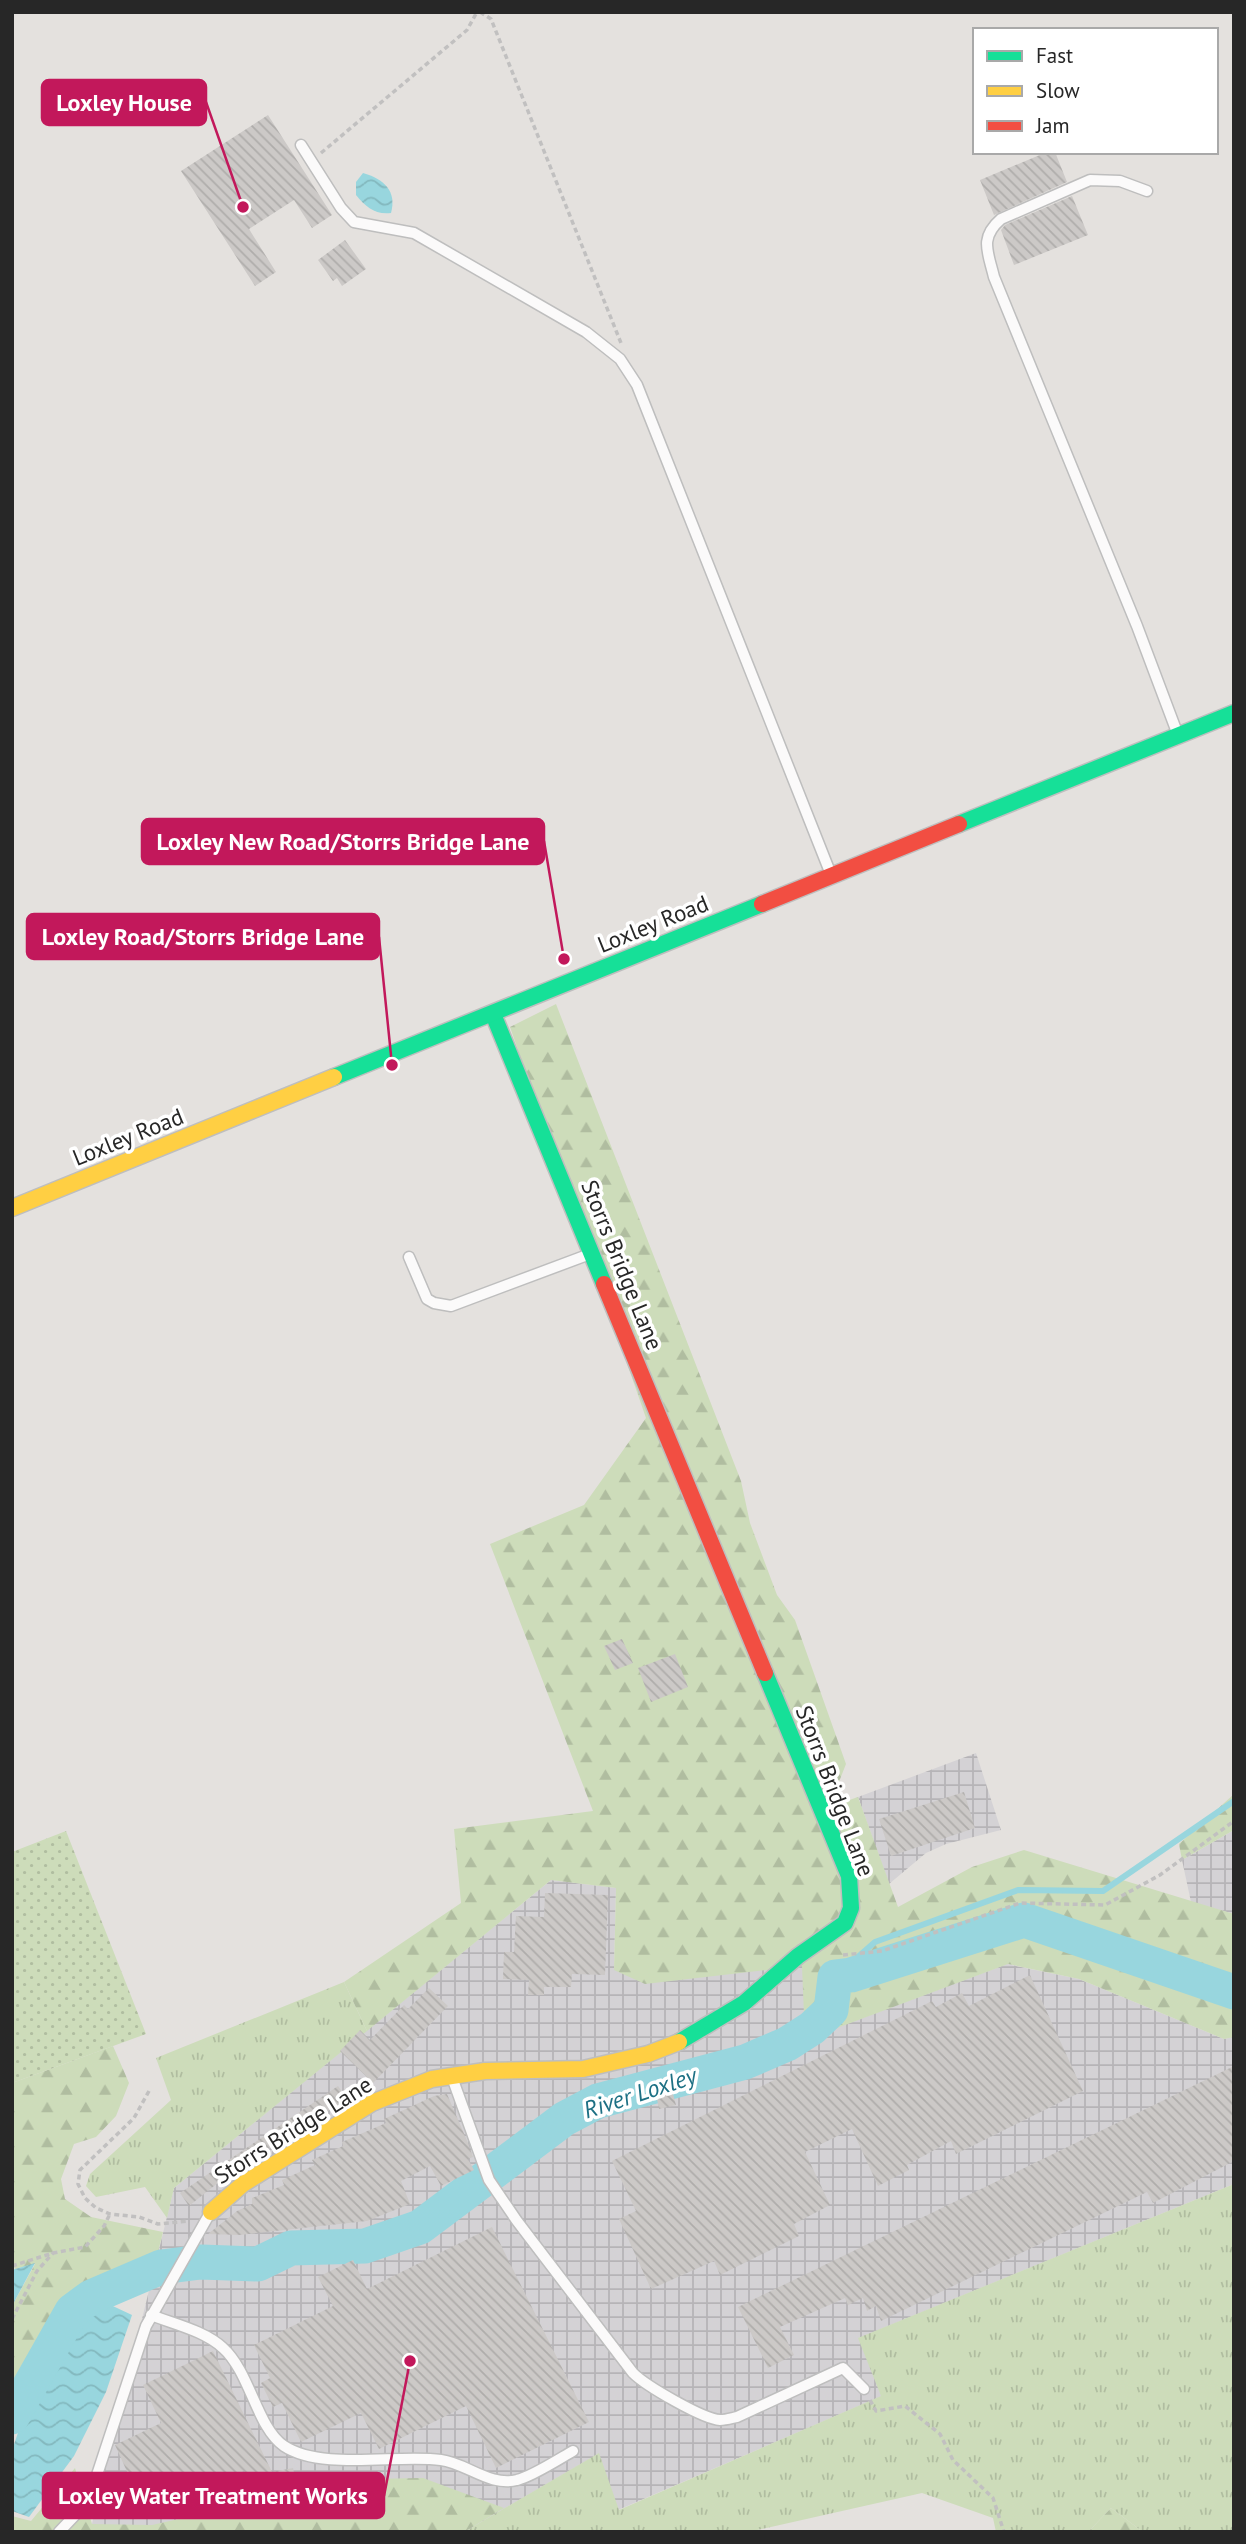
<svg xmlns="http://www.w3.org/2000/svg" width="1246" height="2544" font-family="'PT Sans',sans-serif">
  <defs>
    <pattern id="industrial-grid" width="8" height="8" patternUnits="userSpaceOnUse" patternTransform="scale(1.75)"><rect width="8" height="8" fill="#d4d2d5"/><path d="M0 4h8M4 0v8" fill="none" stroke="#b6b4b7"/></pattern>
    <pattern id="grass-tufts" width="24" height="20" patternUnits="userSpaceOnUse" patternTransform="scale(1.75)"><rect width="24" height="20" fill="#cddcba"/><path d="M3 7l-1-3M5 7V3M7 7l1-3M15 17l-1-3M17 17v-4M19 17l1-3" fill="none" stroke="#b0bda0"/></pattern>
    <pattern id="forest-firs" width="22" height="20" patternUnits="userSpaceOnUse" patternTransform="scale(1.75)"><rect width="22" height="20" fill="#cddcba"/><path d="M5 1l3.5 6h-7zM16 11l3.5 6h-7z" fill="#b0bda0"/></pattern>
    <pattern id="park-dots" width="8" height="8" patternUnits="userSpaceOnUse" patternTransform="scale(1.75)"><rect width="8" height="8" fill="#cddcba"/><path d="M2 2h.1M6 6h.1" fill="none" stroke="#b0bda0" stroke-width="1.8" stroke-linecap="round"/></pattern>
    <pattern id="water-waves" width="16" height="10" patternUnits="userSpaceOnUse" patternTransform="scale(1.75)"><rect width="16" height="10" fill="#98d6de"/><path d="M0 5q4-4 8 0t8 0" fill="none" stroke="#83b8be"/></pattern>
    <pattern id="building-back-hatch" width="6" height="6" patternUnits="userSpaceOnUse" patternTransform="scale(1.75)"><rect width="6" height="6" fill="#ccc9c7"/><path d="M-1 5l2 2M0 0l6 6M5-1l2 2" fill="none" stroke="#afadab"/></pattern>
  </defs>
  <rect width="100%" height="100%" fill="#e4e1de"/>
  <g fill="url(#industrial-grid)">
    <polygon points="976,1753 1001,1830 946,1844 926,1853 889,1884 858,1797"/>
    <polygon points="1234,1830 1234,1914 1191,1902 1182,1860"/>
    <polygon points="551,1880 616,1888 614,1969 803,1966 806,2039 1007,1964 1079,1979 1224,2039 1234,2037 1234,2184 859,2338 882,2396 618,2510 598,2454 464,2532 90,2532 174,2188"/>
  </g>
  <g fill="url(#grass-tufts)">
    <polygon points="344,1982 367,2031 174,2188 167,2218 145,2187 96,2197 86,2186 90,2174 171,2100 156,2058"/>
    <polygon points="1234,2184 1234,2532 1143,2532 1111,2508 1088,2532 996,2532 993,2518 922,2493 749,2532 464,2532 599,2453 619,2510 881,2396 858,2338"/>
  </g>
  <g fill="url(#forest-firs)">
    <polygon points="556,1004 741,1481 750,1523 777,1595 795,1620 846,1764 829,1807 858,1797 898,1907 972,1867 1024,1850 1234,1914 1234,2037 1224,2039 1079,1979 1008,1964 805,2040 802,1966 645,1984 614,1970 616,1888 551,1880 367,2031 344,1982 461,1903 454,1829 593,1811 490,1544 584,1505 646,1418 510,1027"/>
    <polygon points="1234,1794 1234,1830 1182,1860 1179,1844"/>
    <polygon points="113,2046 129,2083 116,2116 96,2137 74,2144 61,2179 65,2199 91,2217 163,2232 155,2264 72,2298 29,2383 12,2430 12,2306 35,2264 15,2269 12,2260 12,2083"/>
    <polygon points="75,2468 92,2524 152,2525 245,2504 302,2497 316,2480 423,2478 504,2508 464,2532 12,2532 12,2516 31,2521"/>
    <polygon points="1111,2508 1143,2532 1088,2532"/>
  </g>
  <polygon fill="url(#park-dots)" points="66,1831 146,2034 12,2083 12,1852"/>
  <g fill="url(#water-waves)">
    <path d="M363 173C384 179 397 191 391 213 375 215 366 207 356 195V182Z"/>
    <polygon points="35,2263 12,2306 12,2270"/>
    <polygon points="100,2300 132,2315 106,2392 74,2456 29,2517 12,2511 12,2450 20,2427 51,2368"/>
  </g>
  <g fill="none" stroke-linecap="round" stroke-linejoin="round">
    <polyline stroke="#98d6de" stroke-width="6" points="835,1977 875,1942 1018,1890 1103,1891 1234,1801"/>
    <polyline stroke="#98d6de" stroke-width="35" points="12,2417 72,2311 91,2297 161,2267 201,2262 258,2264 291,2248 365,2246 420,2227 564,2119 598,2101 745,2062 787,2044 812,2028 831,2010 835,1977 851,1975 1024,1920 1234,1992"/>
  </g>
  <g fill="url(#building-back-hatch)">
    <polygon points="268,115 332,215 312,228 294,200 249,229 276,272 255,286 181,171"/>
    <polygon points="1047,152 1055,152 1067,182 994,215 980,180"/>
    <polygon points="1072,196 1088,235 1014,265 1001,230 1005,225"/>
    <polygon points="345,240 366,269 342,286 337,278 333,281 318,260"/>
    <polygon points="622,1639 633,1663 615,1670 604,1646"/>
    <polygon points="675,1654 688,1687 651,1702 638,1668"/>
    <polygon points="964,1792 975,1828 891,1856 879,1819"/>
    <polygon points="545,1893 608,1895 605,1975 572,1974 571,1987 544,1987 544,1995 528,1995 529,1980 503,1979 504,1952 514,1952 516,1916 544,1917"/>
    <polygon points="1030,1975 1083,2091 956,2154 951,2141 907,2165 909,2170 878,2186 852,2129 805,2152 830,2205 794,2224 799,2236 720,2275 714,2261 651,2289 619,2219 636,2211 612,2161 932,2001 936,2007 962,1993 969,2006"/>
    <polygon points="429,1988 448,2006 373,2083 340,2051 360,2030 370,2040 404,2005 408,2009"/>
    <polygon points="1234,2066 1234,2161 1153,2203 1147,2192 881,2321 876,2306 867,2311 863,2298 848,2305 845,2298 780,2327 794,2355 768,2368 738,2307"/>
    <polygon points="338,2086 347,2099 234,2170 189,2206 180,2193"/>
    <polygon points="672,2090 676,2105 659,2109 656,2094"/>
    <polygon points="447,2094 468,2143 473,2157 468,2159 474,2170 441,2186 430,2166 401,2181 410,2204 367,2221 239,2235 208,2234 237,2211 252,2204 252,2198 284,2185 282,2180 315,2165 312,2160 343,2146 342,2142 386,2123 384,2119 434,2096"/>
    <polygon points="492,2227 589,2422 496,2468 466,2406 379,2449 361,2413 301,2442 282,2403 273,2407 261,2383 270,2378 254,2345 333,2306 318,2277 353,2260 367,2289"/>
    <polygon points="213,2351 272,2472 293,2468 298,2492 249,2502 244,2471 148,2518 115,2445 161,2423 143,2385"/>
  </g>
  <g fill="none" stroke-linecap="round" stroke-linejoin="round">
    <defs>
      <g id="lane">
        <polyline points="301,145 341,208 354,222 414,233 586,332 620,359 637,385 830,872"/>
        <path d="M1147 191 1120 181 1090 180 1001 219C979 238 988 252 994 277L1137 626 1178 735"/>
        <polyline points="409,1257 427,1299 434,1303 451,1306 590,1254"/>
        <path d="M453 2080 489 2180 517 2221 633 2373C646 2386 703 2419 720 2420 726 2420 732 2418 737 2417L843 2368 864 2389"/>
        <path d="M151 2315C174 2324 205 2331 223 2348 250 2372 257 2428 284 2446 322 2471 397 2454 441 2460 466 2463 490 2487 517 2480 531 2477 559 2459 573 2451"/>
        <polyline points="59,2532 77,2513 92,2490 146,2326 210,2213"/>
      </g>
      <g id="fast">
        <polyline points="959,824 1234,713"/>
        <polyline points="493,1014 604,1284"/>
        <polyline points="334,1077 762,904"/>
        <polyline points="679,2042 744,2003 798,1956 845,1923 851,1908 849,1876 765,1673"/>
      </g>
      <g id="slow">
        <polyline points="12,1208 334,1077"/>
        <polyline points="211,2212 243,2184 372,2103 432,2079 485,2071 583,2069 648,2054 679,2042"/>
      </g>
      <g id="jam">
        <polyline points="762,904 959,824"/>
        <polyline points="604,1284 765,1673"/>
      </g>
    </defs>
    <use href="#lane" stroke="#bebebe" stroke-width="13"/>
    <use href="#fast" stroke="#bebebe" stroke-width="19"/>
    <use href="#slow" stroke="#bebebe" stroke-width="19"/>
    <use href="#jam" stroke="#bebebe" stroke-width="19"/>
    <g stroke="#c1c0c0" stroke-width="3.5" stroke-dasharray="5 3.5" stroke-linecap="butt">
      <polyline points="480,12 491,19 621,343"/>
      <polyline points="321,153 467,30 477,12"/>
      <polyline points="843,1955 882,1951 1020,1903 1105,1905 1160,1875 1234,1821"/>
      <polyline points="149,2091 134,2118 80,2170 78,2184 85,2198 96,2208 110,2214 139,2217 158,2224 189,2221"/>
      <polyline points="12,2266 53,2253 85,2247 104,2226 110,2214"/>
      <polyline points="12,2319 37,2271 53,2253"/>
      <polyline points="870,2400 876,2411 905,2406 940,2434 953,2460 993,2498 1004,2532"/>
    </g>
    <use href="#lane" stroke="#fbfafa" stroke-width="10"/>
    <use href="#fast" stroke="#16e098" stroke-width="16"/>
    <use href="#slow" stroke="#ffcf43" stroke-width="16"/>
    <use href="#jam" stroke="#f24e42" stroke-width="16"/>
  </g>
  <g text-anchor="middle" stroke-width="7" stroke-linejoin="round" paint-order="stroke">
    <g font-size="23" fill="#272727" stroke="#fff">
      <text transform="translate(653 924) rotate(-22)" y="8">Loxley Road</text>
      <text transform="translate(128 1137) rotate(-22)" y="8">Loxley Road</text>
      <text transform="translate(622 1265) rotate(68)" y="8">Storrs Bridge Lane</text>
      <text transform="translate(835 1791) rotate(69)" y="8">Storrs Bridge Lane</text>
      <text transform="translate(293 2130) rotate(-32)" y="8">Storrs Bridge Lane</text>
    </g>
    <g font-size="24" font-style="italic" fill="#1d7084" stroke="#fff">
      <text transform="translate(640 2093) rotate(-18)" y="8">River Loxley</text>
    </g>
  </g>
  <path fill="none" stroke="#c2185b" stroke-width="2.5" d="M243 207L206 102M564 959L544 841M392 1065L379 937M410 2361L384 2496"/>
  <g fill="#c2185b" stroke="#fff" stroke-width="2.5">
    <circle cx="243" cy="207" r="7"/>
    <circle cx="564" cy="959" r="7"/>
    <circle cx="392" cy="1065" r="7"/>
    <circle cx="410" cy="2361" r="7"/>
  </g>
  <g fill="#c2185b" stroke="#c2185b" stroke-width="2.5">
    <rect x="42" y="80" width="164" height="45" rx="7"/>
    <rect x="142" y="819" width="402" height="45" rx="7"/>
    <rect x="27" y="914" width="352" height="45" rx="7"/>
    <rect x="43" y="2473" width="341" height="45" rx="7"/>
  </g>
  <g font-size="24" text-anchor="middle" font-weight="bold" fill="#fff">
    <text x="124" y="111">Loxley House</text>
    <text x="343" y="850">Loxley New Road/Storrs Bridge Lane</text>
    <text x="203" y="945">Loxley Road/Storrs Bridge Lane</text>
    <text x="213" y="2504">Loxley Water Treatment Works</text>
  </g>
  <rect width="1246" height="2544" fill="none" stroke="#272727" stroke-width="28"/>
  <rect x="973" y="28" width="245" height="126" fill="#ffffff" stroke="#a9a9a9" stroke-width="2"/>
  <rect x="987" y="51" width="35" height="10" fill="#16e098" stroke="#a9a9a9" stroke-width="2"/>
  <text x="1036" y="63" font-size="21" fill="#272727">Fast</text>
  <rect x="987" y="86" width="35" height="10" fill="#ffcf43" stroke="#a9a9a9" stroke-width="2"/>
  <text x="1036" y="98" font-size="21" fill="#272727">Slow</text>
  <rect x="987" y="121" width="35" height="10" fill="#f24e42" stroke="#a9a9a9" stroke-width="2"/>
  <text x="1036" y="133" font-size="21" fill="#272727">Jam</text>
</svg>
